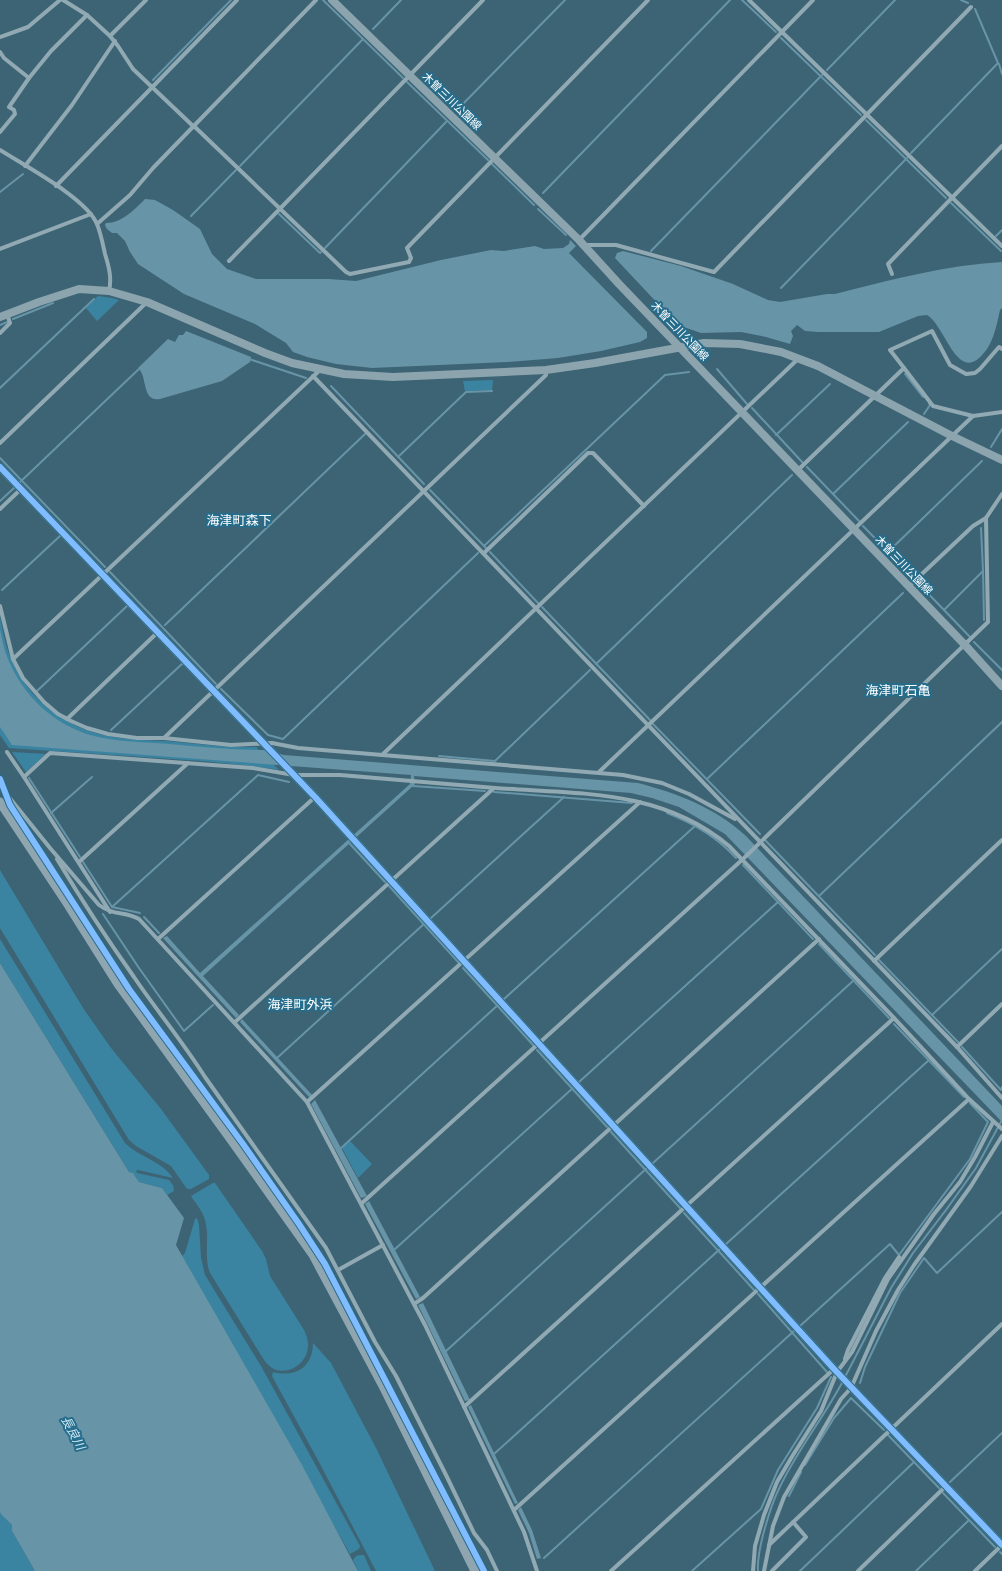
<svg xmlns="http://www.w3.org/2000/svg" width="1002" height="1571" font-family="'Fira Sans Condensed','Noto Sans JP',sans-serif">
  <rect width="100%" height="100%" fill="#3d6475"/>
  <g fill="#3b84a1">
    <polygon points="98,296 112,298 119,300 97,321 86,308"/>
    <polygon points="493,380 492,390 465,391 463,381"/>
    <path d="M0 617C3 632 6 648 12 661 30 701 66 728 108 736 127 740 144 740 163 741 194 743 225 748 256 747L279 770 252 766 202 761 9 748 0 735Z"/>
    <polygon points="12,752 46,754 26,772"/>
    <polygon points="0,870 83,1008 111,1048 161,1109 209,1175 209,1179 191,1189 187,1189 171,1166 136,1146 129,1140 0,928"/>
    <path d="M0 939 125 1143C139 1157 162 1161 173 1178L138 1170 136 1171 137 1173 169 1180 173 1185 174 1191 167 1195 162 1188 139 1182 133 1173 129 1172 0 963Z"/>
    <polygon points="350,1141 372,1164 358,1178 342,1148"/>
    <path d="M213 1183H215L262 1251 266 1259 270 1276 304 1330C306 1335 308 1339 308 1345 308 1361 293 1374 276 1370 271 1368 267 1364 264 1360L210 1273C204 1258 209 1240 206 1225 205 1214 197 1205 191 1196Z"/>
    <polygon points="197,1218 199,1225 201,1258 205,1275 261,1366 360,1546 359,1549 350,1554 182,1256 185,1253 195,1219"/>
    <path d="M313 1343 331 1363 376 1448 435 1571H376L319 1462 272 1376 273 1372C296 1378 313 1367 313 1343Z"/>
    <polygon points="0,1512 12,1525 12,1531 35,1571 0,1571"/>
    <polygon points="361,1555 364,1555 371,1571 358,1571 353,1560 356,1556"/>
  </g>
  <g fill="#6794a7">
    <path d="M145 199 155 200 173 210 200 229 212 254 227 269 256 279H329L356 281 441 260 491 250 504 251 535 246 544 249 563 248 569 244 570 240 576 246 569 253 647 332V338L640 342 601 351 558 358 507 362 372 368 336 364 307 357 293 352 286 343 255 324 184 294 138 264 130 252 125 241 117 233H112L107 229 105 225 106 223C122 223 135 209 145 199Z"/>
    <path d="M623 251 681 266 733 284 768 300 780 302 827 294H835C890 280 946 265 1002 262V308L1000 310C996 328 993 346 979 358 956 379 944 324 927 315L918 316 879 332H818L805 331 797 325 791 331 793 336 790 344 766 337 741 332 701 333 678 325 615 258 617 253Z"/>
    <path d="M186 331 251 357 250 362 222 381 160 399C141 402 148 376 138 368L168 339 175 342 179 335H183Z"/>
    <path d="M0 630C2 639 4 650 8 659 23 696 55 726 94 736 118 742 144 742 169 744 201 747 232 750 264 750L284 755 638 783C679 794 714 807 746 836L1002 1106V1122L725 834 679 807 652 798 631 793 414 776 415 784 413 786 203 976 239 1015 236 1018 163 938 167 936 200 973 410 784 411 775 12 745 0 727Z"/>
    <polygon points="0,963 129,1172 133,1173 139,1182 162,1188 184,1218 176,1245 302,1465 358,1571 35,1571 12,1531 12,1525 1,1514 0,1512"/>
    <polygon points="242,1019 313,1096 309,1097 240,1022"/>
    <polygon points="315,1100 367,1196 361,1198 311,1104"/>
    <polygon points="369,1201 420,1297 416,1299 365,1204"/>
    <polygon points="423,1303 470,1400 465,1401 418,1305"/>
    <polygon points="471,1405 518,1503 515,1504 468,1407"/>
    <polygon points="521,1507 532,1530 541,1558 537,1559 529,1533 518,1510"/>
  </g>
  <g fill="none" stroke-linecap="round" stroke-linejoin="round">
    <g stroke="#6794a7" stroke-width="2">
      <polyline points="323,0 403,78"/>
      <polyline points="742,0 776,32"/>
      <polyline points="961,0 968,3"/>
      <polyline points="373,29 401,0"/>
      <polyline points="781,38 861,115"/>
      <polyline points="999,64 1002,74"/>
      <polyline points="827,70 895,0"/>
      <polyline points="153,80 231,0"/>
      <polyline points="407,82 488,160"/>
      <polyline points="456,111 565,0"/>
      <polyline points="866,120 946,198"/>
      <polyline points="911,153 998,63 975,9"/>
      <polyline points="492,164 534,205"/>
      <polyline points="240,166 363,39"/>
      <polyline points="0,192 23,174"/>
      <polyline points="543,193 730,0"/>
      <polyline points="951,203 1001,251"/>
      <polyline points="538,209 566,235"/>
      <polyline points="279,214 320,253 321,252"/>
      <polyline points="191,216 236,170"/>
      <polyline points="996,236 1002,230"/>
      <polyline points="325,248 447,121"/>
      <polyline points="651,251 822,75"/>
      <polyline points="781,288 907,158"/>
      <polyline points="13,319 53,303"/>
      <polyline points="0,325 7,322"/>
      <polyline points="249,359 306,378"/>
      <polyline points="717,369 747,404"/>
      <polyline points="905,374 923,397"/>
      <polyline points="331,386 424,484"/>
      <polyline points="0,388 94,299"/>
      <polyline points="752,408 803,463"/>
      <polyline points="924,414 930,405 929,403"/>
      <polyline points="776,435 830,384"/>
      <polyline points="991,447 1002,429"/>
      <polyline points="398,457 466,392 492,391"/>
      <polyline points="0,458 105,567"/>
      <polyline points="807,467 859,521"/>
      <polyline points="18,484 141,367"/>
      <polyline points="430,490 486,548"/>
      <polyline points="833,494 908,422"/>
      <polyline points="0,501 15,487"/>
      <polyline points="863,526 914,578"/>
      <polyline points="981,528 983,571"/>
      <polyline points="484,546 665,375 689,372"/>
      <polyline points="490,552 538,603"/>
      <polyline points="888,552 982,461"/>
      <polyline points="110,572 216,684"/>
      <polyline points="918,583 970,637"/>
      <polyline points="2,590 61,535"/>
      <polyline points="542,607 650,720"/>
      <polyline points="944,610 983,571 984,620"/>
      <polyline points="165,625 365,434"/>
      <polyline points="974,642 1002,670"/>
      <polyline points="596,664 792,475"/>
      <polyline points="221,689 268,735 283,739 478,553"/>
      <polyline points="37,691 127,606"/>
      <polyline points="653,724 760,834"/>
      <polyline points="111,730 183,663"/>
      <polyline points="439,756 495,761 590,670"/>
      <polyline points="29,778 80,857"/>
      <polyline points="707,779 903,593"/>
      <polyline points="413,786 485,791"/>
      <polyline points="494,792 632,803"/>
      <polyline points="51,813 92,777"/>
      <path d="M667 813C693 823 718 838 736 858"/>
      <polyline points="765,840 875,955"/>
      <polyline points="349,843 385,882"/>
      <polyline points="83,862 112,907 140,913"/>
      <polyline points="743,865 813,939"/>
      <polyline points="389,886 459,963"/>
      <polyline points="819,896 1002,722"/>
      <polyline points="112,907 258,775 289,782"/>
      <polyline points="103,914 139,968 184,1031 213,1005"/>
      <polyline points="144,917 159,933"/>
      <polyline points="431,918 564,797"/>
      <polyline points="819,944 889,1018"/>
      <polyline points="879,960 958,1042"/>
      <polyline points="463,968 533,1045"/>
      <polyline points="504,999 695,826"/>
      <polyline points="932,1015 1002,949"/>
      <polyline points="894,1024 964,1097"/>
      <polyline points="962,1047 1001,1090 1002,1087"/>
      <polyline points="537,1050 607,1127"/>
      <polyline points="277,1058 425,923"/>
      <polyline points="579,1082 778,902"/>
      <polyline points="611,1132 680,1208"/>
      <polyline points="340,1149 499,1004"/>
      <polyline points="653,1163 853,981"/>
      <polyline points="684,1213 754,1290"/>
      <polyline points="726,1244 929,1060"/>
      <polyline points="394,1250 574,1087"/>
      <polyline points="758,1294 827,1372"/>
      <polyline points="800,1326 890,1244 899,1255 970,1159 988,1122 970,1103"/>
      <polyline points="445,1352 647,1168"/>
      <polyline points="845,1377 891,1288 913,1253 946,1210 976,1168 1002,1120"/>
      <polyline points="860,1383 865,1367 900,1293 924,1258 937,1273 1002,1212"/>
      <polyline points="888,1435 939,1488"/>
      <polyline points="494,1454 720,1249"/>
      <polyline points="805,1465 834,1418 851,1398 884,1430"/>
      <polyline points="950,1482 1002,1433"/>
      <polyline points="943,1493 995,1547"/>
      <polyline points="789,1496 801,1472"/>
      <polyline points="1000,1552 1002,1554"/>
      <polyline points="544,1558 794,1331"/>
      <polyline points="692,1571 761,1509 778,1470 817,1408 831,1377"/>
      <path d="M758 1571C757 1559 760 1547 763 1535 767 1520 771 1505 778 1491 795 1453 823 1419 843 1381"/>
      <polyline points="800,1571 914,1462"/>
      <polyline points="916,1571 969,1520"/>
    </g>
    <g stroke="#91a9b2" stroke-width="4">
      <polyline points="63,0 87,15 110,36 118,46 133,69 193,126 196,128 346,272 350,274 409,262 411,258 407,248 648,0"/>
      <polyline points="749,0 1002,246"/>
      <polyline points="110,36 146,0"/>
      <polyline points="0,37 28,27 60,0"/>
      <polyline points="0,52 4,58 29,78"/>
      <polyline points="0,132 15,114 14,110 9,107 29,78 51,51 87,15"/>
      <path d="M0 150C25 166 86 198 97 224 101 234 103 245 105 254 109 267 112 278 109 291"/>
      <polyline points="25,166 72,105 115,41"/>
      <polyline points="56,186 237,0"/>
      <polyline points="97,224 130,195 153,168 316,0"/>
      <polyline points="579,240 813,0"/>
      <polyline points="584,245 616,245 714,272 971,7"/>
      <polyline points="0,249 91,214"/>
      <polyline points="229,261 483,0"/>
      <polyline points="892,274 888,264 1002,146"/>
      <polyline points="0,333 10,323 7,314"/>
      <polyline points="904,368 890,350 932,331 950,365 966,374 975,373 980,369 999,347 1002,349"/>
      <polyline points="313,376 957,1047 1002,1098"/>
      <polyline points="0,443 147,302"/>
      <polyline points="798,470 904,368 933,406 973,416 1002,412"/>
      <polyline points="0,509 21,489"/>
      <polyline points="484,553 588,453 593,453 644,506"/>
      <polyline points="909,586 973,526 986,518"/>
      <polyline points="0,606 13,659 23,678 44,702 58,714 71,721 87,728 108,734 137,738 164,738 231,745 272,743 298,748 623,775 662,783 689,794 735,819"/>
      <polyline points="13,659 320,370"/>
      <polyline points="67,719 158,632"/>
      <polyline points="164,738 546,375 546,370"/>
      <polyline points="7,752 24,777 110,912"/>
      <polyline points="382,755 799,358"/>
      <polyline points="599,772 973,416"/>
      <path d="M24 777 50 753 253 768 294 775H340C392 779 443 784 495 788 579 794 661 789 729 846L894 1018 969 1099 1002 1129"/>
      <path d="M0 786 50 848 99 905C114 916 125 911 139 919L307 1102 425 1325 524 1532 537 1571"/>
      <path d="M57 859C81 899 107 939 134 977 157 1011 183 1042 205 1077L326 1248 375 1342 396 1376 446 1475 474 1533 487 1550 497 1571"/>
      <polyline points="79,862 188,763"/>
      <polyline points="158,939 315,797"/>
      <polyline points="874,961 1002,840"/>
      <polyline points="235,1022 494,788"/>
      <polyline points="957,1047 1002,1004"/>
      <polyline points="307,1102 640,802"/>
      <polyline points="362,1203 743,859 988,622 986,518 1002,494"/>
      <polyline points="338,1270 383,1245"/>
      <polyline points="414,1304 423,1298 819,939"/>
      <polyline points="845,1359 848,1350 885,1278 899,1257"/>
      <polyline points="464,1407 894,1018"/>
      <polyline points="514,1510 969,1099"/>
      <polyline points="769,1545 1002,1324"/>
      <polyline points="476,1563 480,1571"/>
      <polyline points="611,1571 834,1369"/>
      <polyline points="753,1571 755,1546 764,1515 777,1482 793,1455 821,1411 837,1372 852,1352 888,1279 934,1214 960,1182 975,1157 993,1122"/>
      <polyline points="764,1571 773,1526 784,1497 841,1399 851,1388 876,1331 898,1290 914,1265 971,1186 1002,1136"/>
      <polyline points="772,1571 806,1537 793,1522"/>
      <polyline points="858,1571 946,1486"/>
      <polyline points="975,1571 1002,1545"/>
    </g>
    <g stroke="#8ca4ae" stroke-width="8">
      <polyline points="332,0 579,240 619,284 965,645 1002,686"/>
      <polyline points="0,317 39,302 79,289 109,291 147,302 265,353 292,363 344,374 393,377 546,370 595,363 704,343 740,344 781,352 818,366 952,436 1002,460"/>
      <polyline points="0,467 315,797 834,1369 1002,1545"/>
    </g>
    <polyline stroke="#8fa6b0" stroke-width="9" points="0,802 67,903 118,984 232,1141 313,1255 384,1388 475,1571"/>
    <defs>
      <g id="cycleway">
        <polyline points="0,467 315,797 834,1369 1002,1545"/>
        <polyline points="0,779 10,805 129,989 243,1144 299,1224 325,1264 484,1571"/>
      </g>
    </defs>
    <use href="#cycleway" stroke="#266d8c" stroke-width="8"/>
    <use href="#cycleway" stroke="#80bcff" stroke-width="6"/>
  </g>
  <g text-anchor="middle" stroke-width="4" stroke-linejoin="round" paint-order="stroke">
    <g font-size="11" fill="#fff" stroke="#266d8c">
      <text transform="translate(452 101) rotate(44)" y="4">木曽三川公園線</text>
      <text transform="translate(680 331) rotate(46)" y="4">木曽三川公園線</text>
      <text transform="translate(904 565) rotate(46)" y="4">木曽三川公園線</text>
    </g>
    <g font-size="12" font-style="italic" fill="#cde9f4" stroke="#266d8c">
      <text transform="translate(73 1433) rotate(62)" y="4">長良川</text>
    </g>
    <g font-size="13" fill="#fff" stroke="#266d8c">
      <text x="239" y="525">海津町森下</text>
      <text x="898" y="695">海津町石亀</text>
      <text x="300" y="1009">海津町外浜</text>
    </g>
  </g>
</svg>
